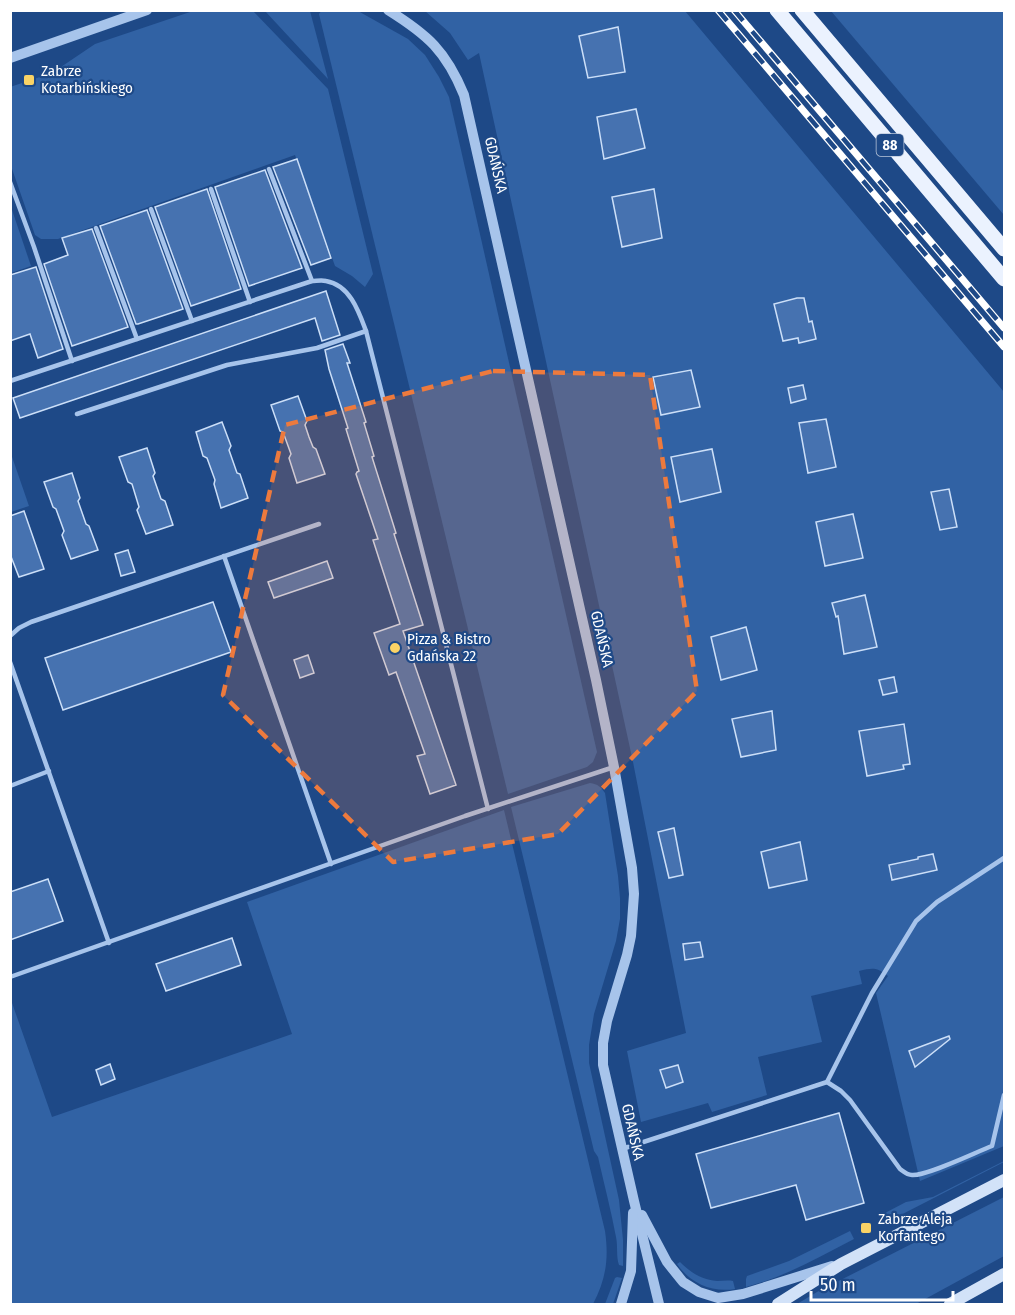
<svg xmlns="http://www.w3.org/2000/svg" width="1015" height="1315" font-family="'Fira Sans Condensed',sans-serif">
  <rect width="100%" height="100%" fill="#1e4987"/>
  <g fill="#3162a4">
    <polygon points="322,10 358,11 408,39 425,55 439,77 449,97 597,752 593,762 587,767 508,794 319,14"/>
    <polygon points="193,11 253,11 328,89 373,274 365,287 352,276 335,266 295,155 58,239 41,239 35,235 11,166 10,87 52,73 95,44"/>
    <polygon points="265,11 310,11 328,79"/>
    <path d="M425 11H685L1004 392V1146L920 1181 876 993 888 976C876 967 873 968 859 971L862 984 811 996 822 1042 758 1057 767 1095 712 1112 708 1103 641 1122 627 1051 686 1033 633 762 479 53 468 60 450 33Z"/>
    <polygon points="831,11 1004,11 1004,215"/>
    <polygon points="10,204 31,266 11,273 10,273"/>
    <polygon points="10,451 29,506 11,512 10,512"/>
    <path d="M590 783C598 784 601 787 605 793L618 876 620 898V919L616 941 594 1014 589 1045V1063L619 1200 623 1240V1266L619 1265C616 1257 618 1246 616 1237 611 1210 604 1184 598 1157L594 1151 511 807Z"/>
    <path d="M504 810 605 1231C609 1259 606 1279 593 1304H11V1000L52 1117 292 1034 247 902Z"/>
    <polygon points="1004,1161 1004,1162 887,1222 883,1214 906,1202 933,1197"/>
    <polygon points="1004,1197 1004,1256 916,1304 797,1304 817,1292"/>
    <path d="M850 1231 854 1239C819 1257 785 1277 746 1287V1279L747 1276 789 1261Z"/>
    <path d="M680 1262C690 1272 702 1280 717 1281 722 1281 728 1280 733 1281L735 1289C712 1293 690 1283 677 1264Z"/>
    <polygon points="617,1277 622,1278 613,1304 605,1304 615,1278"/>
  </g>
  <g fill="#4672b0" stroke="#ccdff8" stroke-width="1.5">
    <polygon points="618,27 625,72 588,78 579,36"/>
    <polygon points="636,109 645,148 604,159 597,117"/>
    <polygon points="297,159 331,258 311,265 273,167"/>
    <polygon points="265,170 302,268 249,286 215,187"/>
    <polygon points="207,189 241,289 191,306 155,207"/>
    <polygon points="654,189 662,238 622,247 612,197"/>
    <polygon points="147,210 183,309 138,324 136,324 100,226"/>
    <polygon points="92,229 128,327 72,346 44,264 68,255 62,238"/>
    <polygon points="36,267 63,349 38,358 30,334 10,341 10,275"/>
    <polygon points="326,291 340,335 322,341 315,318 20,418 13,398"/>
    <polygon points="797,298 804,298 809,322 812,321 816,339 799,343 798,338 783,341 774,304"/>
    <polygon points="343,344 350,363 347,363 366,422 364,423 374,456 372,457 396,533 394,534 423,625 403,631 456,785 430,794 417,756 425,754 396,672 389,675 374,633 400,624 373,540 378,539 356,474 357,472 359,471 346,429 348,428 329,369 325,350"/>
    <polygon points="691,370 700,407 661,415 653,377"/>
    <polygon points="803,385 806,399 791,403 788,388"/>
    <polygon points="298,396 307,421 305,425 309,437 313,447 316,449 325,474 297,483 289,458 291,454 283,432 280,431 271,405"/>
    <polygon points="826,419 836,467 808,473 799,423"/>
    <polygon points="222,422 231,446 229,450 237,473 240,474 248,498 221,508 214,484 215,480 207,458 203,456 196,432"/>
    <polygon points="147,448 155,473 153,476 161,499 165,501 173,525 146,534 137,510 139,507 132,484 128,482 119,457"/>
    <polygon points="712,449 721,492 680,502 671,457"/>
    <polygon points="72,473 80,498 78,501 86,524 89,526 98,550 71,559 62,535 64,531 56,509 53,507 44,482"/>
    <polygon points="949,489 957,527 940,530 931,492"/>
    <polygon points="24,511 44,569 19,577 10,554 10,516"/>
    <polygon points="853,514 863,558 825,566 816,522"/>
    <polygon points="128,550 135,572 121,576 115,554"/>
    <polygon points="327,561 333,578 274,598 268,582"/>
    <polygon points="865,595 877,647 844,654 838,616 836,617 832,603"/>
    <polygon points="213,602 231,652 63,710 45,658"/>
    <polygon points="746,627 757,670 721,680 711,637"/>
    <polygon points="308,655 314,673 300,678 294,660"/>
    <polygon points="894,677 897,692 883,695 879,680"/>
    <polygon points="772,711 776,750 741,757 732,719"/>
    <polygon points="904,724 910,764 903,765 904,769 867,776 859,731"/>
    <polygon points="674,828 683,875 669,878 658,832"/>
    <polygon points="800,842 807,880 769,888 761,852"/>
    <polygon points="933,854 937,870 892,880 889,865 918,859 918,857"/>
    <polygon points="48,879 63,921 10,940 10,892"/>
    <polygon points="232,938 241,965 166,991 156,964"/>
    <polygon points="700,942 703,957 685,960 683,944"/>
    <polygon points="949,1036 950,1039 915,1067 909,1051"/>
    <polygon points="110,1064 115,1079 101,1085 96,1070"/>
    <polygon points="678,1065 683,1082 666,1088 660,1070"/>
    <polygon points="839,1113 864,1203 806,1220 796,1185 711,1208 696,1154"/>
  </g>
  <g fill="none" stroke-linecap="round" stroke-linejoin="round">
    <g stroke="#a7c4eb" stroke-width="4.5">
      <polyline points="269,169 312,281"/>
      <polyline points="10,182 34,247 72,361"/>
      <polyline points="211,189 250,302"/>
      <polyline points="151,209 192,321"/>
      <polyline points="96,228 137,339"/>
      <path d="M10 381 312 281C316 281 322 280 326 281 350 285 359 312 366 331L488 809"/>
      <polyline points="77,414 227,365 317,348 366,331"/>
      <polyline points="224,556 331,864"/>
      <polyline points="10,636 19,628 31,622 319,524"/>
      <polyline points="10,662 109,943"/>
      <polyline points="10,786 49,771"/>
      <polyline points="10,977 465,816 614,767"/>
      <path d="M827 1082 841 1091 850 1100 900 1169C904 1172 907 1175 912 1175 927 1176 976 1152 992 1146L1004 1095"/>
      <polyline points="622,1149 827,1082 872,993 916,921 937,902 1004,858"/>
    </g>
    <g stroke="#a7c4eb" stroke-width="10">
      <path d="M388 10C428 35 446 51 464 95L596 680 614 767 632 868 634 894 631 936 627 955 607 1021 603 1043V1065L634 1201 659 1304"/>
      <polyline points="10,58 147,10"/>
      <polyline points="642,1215 667,1262 683,1282 699,1292 718,1298 743,1294 832,1266"/>
      <polyline points="621,1304 631,1271 633,1213"/>
    </g>
    <g stroke="#d2e2f8" stroke-width="12">
      <polyline points="778,1304 841,1264 1004,1180"/>
      <polyline points="950,1304 1004,1274"/>
    </g>
    <g stroke="#ebf2fe" stroke-width="15">
      <polyline points="777,10 1004,279"/>
      <polyline points="802,10 1004,249"/>
    </g>
    <defs>
      <g id="rail">
        <polyline points="718,10 1004,347"/>
        <polyline points="734,10 1004,328"/>
      </g>
    </defs>
    <use href="#rail" stroke="#fff" stroke-width="7"/>
    <use href="#rail" stroke="#1e4987" stroke-width="4.5" stroke-dasharray="14" stroke-linecap="butt"/>
  </g>
  <path fill="#ed7a3d" fill-opacity="0.2" stroke="#ed7a3d" stroke-width="4.5" stroke-dasharray="12 8" stroke-linejoin="round" d="M493 371 650 375 697 691 558 834 393 862 223 695 285 425Z"/>
  <g fill="#fad366" stroke="#1e4987" stroke-width="2">
    <rect x="23" y="74" width="12" height="12" rx="3"/>
    <circle cx="395" cy="648" r="6"/>
    <rect x="860" y="1222" width="12" height="12" rx="3"/>
  </g>
  <g text-anchor="middle" stroke-width="4.5" stroke-linejoin="round" paint-order="stroke">
    <rect fill="#1e4987" stroke="#bcc8db" stroke-width="1.5" x="876.5" y="134" width="27" height="22" rx="4.5"/>
    <g font-size="14" font-weight="bold" fill="#fff">
      <text x="890" y="150">88</text>
    </g>
    <g font-size="15" fill="#fff" stroke="#1e4987" text-anchor="start">
      <text x="41" y="76">Zabrze<tspan x="41" dy="17">Kotarbińskiego</tspan></text>
      <text x="407" y="644">Pizza &amp; Bistro<tspan x="407" dy="17">Gdańska 22</tspan></text>
      <text x="878" y="1224">Zabrze Aleja<tspan x="878" dy="17">Korfantego</tspan></text>
    </g>
    <g font-size="15" fill="#fff" stroke="#1e4987">
      <text transform="translate(496 165) rotate(77)" y="5">GDAŃSKA</text>
      <text transform="translate(602 639) rotate(77)" y="5">GDAŃSKA</text>
      <text transform="translate(633 1132) rotate(77)" y="5">GDAŃSKA</text>
    </g>
  </g>
  <rect width="1015" height="1315" fill="none" stroke="#ffffff" stroke-width="24"/>
  <path d="M811 1291v9h142v-9" fill="none" stroke="#ffffff" stroke-width="3"/>
  <text x="820" y="1291" font-size="18" fill="#ffffff" stroke="#1e4987" stroke-width="4.5" paint-order="stroke">50 m</text>
</svg>
